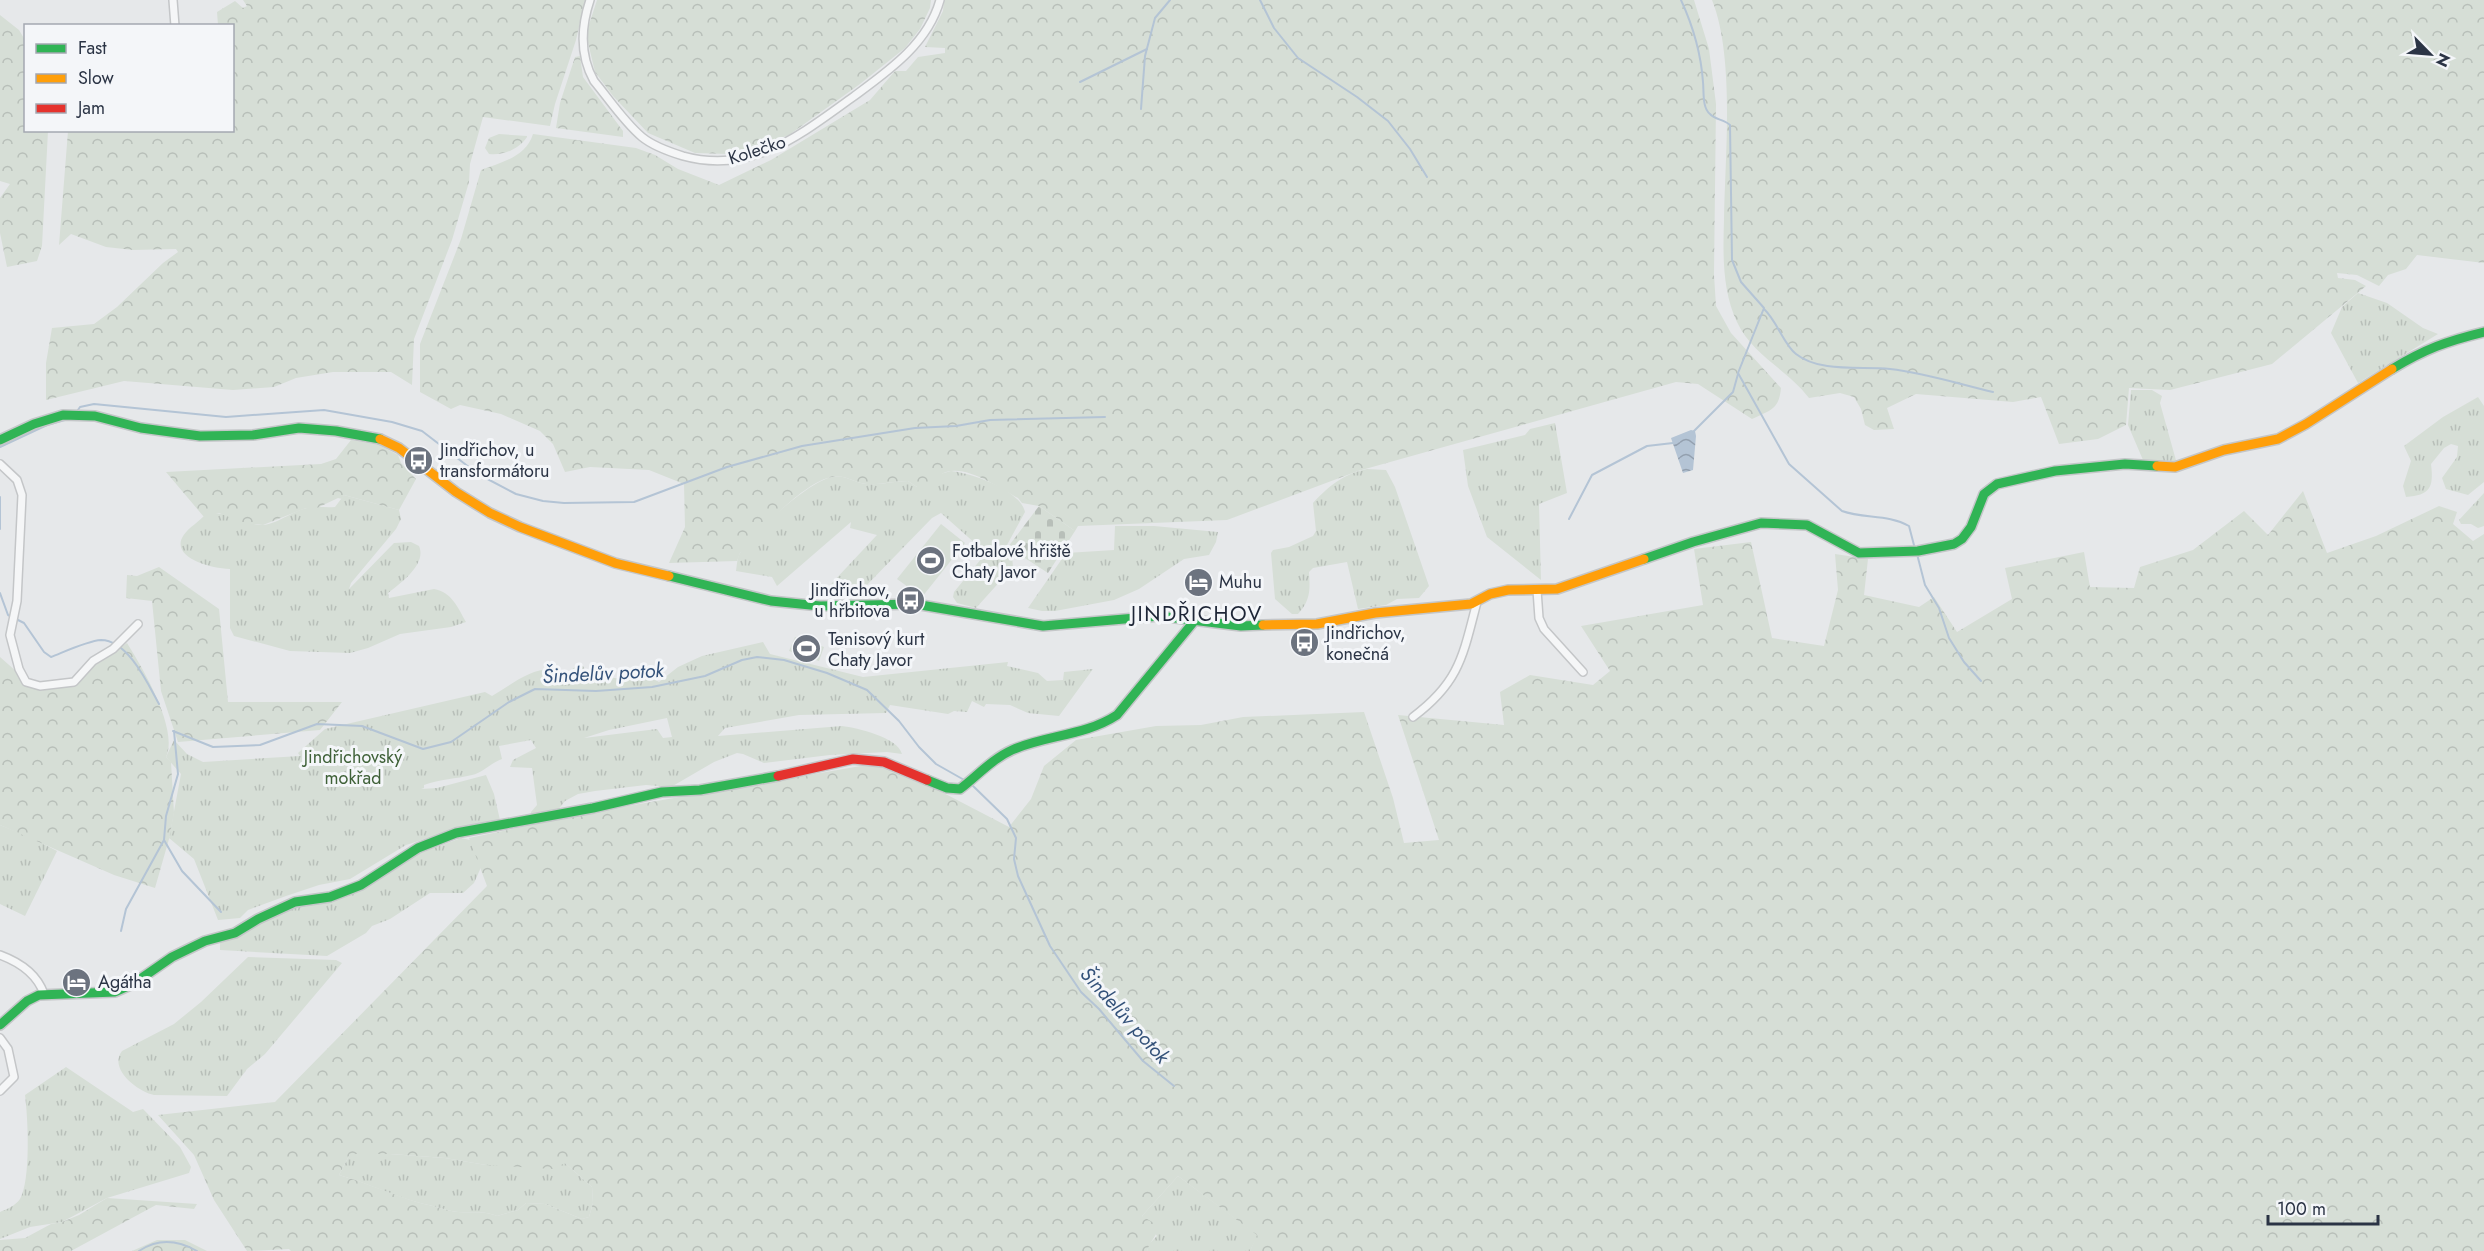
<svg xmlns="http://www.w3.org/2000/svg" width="2484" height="1251" font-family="Jost,sans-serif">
  <defs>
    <pattern id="grass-tufts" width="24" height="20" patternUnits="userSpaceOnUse" patternTransform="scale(1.5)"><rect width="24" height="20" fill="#d6ded6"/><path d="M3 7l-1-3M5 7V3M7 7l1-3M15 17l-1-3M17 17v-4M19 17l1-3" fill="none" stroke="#b8bfb9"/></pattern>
    <pattern id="forest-crowns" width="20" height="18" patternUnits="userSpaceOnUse" patternTransform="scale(1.5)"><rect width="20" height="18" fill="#d6ded6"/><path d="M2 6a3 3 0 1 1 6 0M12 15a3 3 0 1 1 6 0" fill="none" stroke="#b8bfb9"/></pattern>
    <pattern id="cemetery-stones" width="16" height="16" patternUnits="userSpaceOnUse" patternTransform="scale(1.5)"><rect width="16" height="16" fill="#d6ded6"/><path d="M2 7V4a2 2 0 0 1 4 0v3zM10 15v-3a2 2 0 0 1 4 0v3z" fill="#b8bfb9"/></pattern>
    <pattern id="water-waves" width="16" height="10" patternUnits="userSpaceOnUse" patternTransform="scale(1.5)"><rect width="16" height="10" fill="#b4c4d5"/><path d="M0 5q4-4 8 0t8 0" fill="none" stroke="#93a0af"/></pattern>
  </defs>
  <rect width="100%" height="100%" fill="#e6e8ea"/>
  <g fill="url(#grass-tufts)" fill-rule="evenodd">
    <polygon points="2358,293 2387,303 2423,328 2438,334 2358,383 2331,333 2342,307"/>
    <polygon points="2131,390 2152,390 2162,396 2160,403 2177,464 2143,460 2128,425"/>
    <path d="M2478 397 2484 406V482L2468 495 2446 489 2442 478 2457 457 2458 446 2451 444 2444 448 2431 464C2434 488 2430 495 2406 497L2403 486 2411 461 2404 446 2443 417Z"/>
    <polygon points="1555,423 1567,493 1539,504 1541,580 1487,537 1468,486 1463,450 1525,435 1530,429"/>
    <path d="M1367 469 1386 470 1395 487 1429 586 1419 598 1397 599 1386 605 1358 609 1347 562 1313 568 1309 572C1310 589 1311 600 1298 614H1292L1275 599 1271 553 1273 550 1289 547 1313 536 1316 531 1313 503C1329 486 1343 474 1367 469Z"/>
    <path d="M951 471C972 473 1020 490 1025 512L1007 545V551L1012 556 1013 567 976 608 957 603 953 597 954 592 986 553 941 513 932 518 864 588 844 595 824 596 832 583 877 535 850 528 851 522 777 586 772 577 736 571C737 565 737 558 740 553 752 533 809 481 832 477 846 474 854 483 867 484 880 485 895 481 908 481L917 487 940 474Z"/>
    <polygon points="2484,493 2484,526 2478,528 2471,524 2461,524 2459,520"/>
    <path d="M344 495 399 510 401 519 396 529 351 583 349 589 394 543 411 542 419 546C427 564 401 583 388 593L389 598 434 589C452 592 458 608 466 622L451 627 400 634 368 648 350 653 290 651 234 636 230 628V569C203 568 157 552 195 524 199 521 202 517 206 515 222 508 243 523 259 525 276 526 291 511 307 508 316 506 326 508 335 507Z"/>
    <polygon points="1115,526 1154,526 1218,532 1216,542 1209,555 1184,559 1139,589 1114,600 1055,611 1042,611 1028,608 1066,553 1114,550"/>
    <path d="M763 642 770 654 863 677 1008 662 1007 666 1038 673 1047 681 1063 680 1064 672 1093 669 1059 716 1028 713 1010 705 986 704 984 707 972 701 967 712 954 711 948 714 890 705 886 713 799 715 725 728 718 736 842 726C857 728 898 737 902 754L887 752 830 755 764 763 743 754 737 753 714 762 671 787 646 785 595 791 578 794 565 801 557 811 531 816V812L537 805 532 768 510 767 513 760 536 748 531 740 499 746 502 759C491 763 482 773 472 775 456 779 440 779 424 785V788L421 789 437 788 486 775 494 794 500 820 457 829 406 845 350 879 319 885 286 896 248 910 240 918 218 920 194 859 169 838 181 774 166 757 174 740 187 754 203 762 300 756 298 753 325 729 485 692 492 696C516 682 540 660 568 673L577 665 583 666 587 674C600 677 617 679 631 678 644 677 646 674 659 682L678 667 702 656ZM667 718 672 737 663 738 657 729 584 738 609 730Z"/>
    <polygon points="0,825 32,838 57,851 25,916 0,904"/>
    <polygon points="461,838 474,841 482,865 474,883 463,893 430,893 390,919 372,926 366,933 327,956 220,950 220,941 261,920 300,905 325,901 423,852"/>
    <path d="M248 957 336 960 342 963 265 1054 247 1069 227 1096 154 1095C138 1092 108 1069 122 1051L174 1024 201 1002Z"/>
    <path d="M66 1067 133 1112 143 1109 180 1147 191 1167 189 1173 107 1198 62 1222 30 1227 0 1239V1212C7 1209 15 1206 20 1199 31 1180 28 1118 25 1095Z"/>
    <path d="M350 1154H390L445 1158 486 1165 565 1163 592 1187 593 1203 589 1217 582 1219 545 1204 526 1203 518 1210 497 1216C480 1209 465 1215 447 1210 432 1205 416 1203 401 1197 380 1190 361 1181 339 1175Z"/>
    <polygon points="1178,1176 1258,1235 1250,1251 1147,1251 1149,1244 1157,1236 1142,1216"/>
  </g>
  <g fill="url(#forest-crowns)" fill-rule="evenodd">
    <polygon points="243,0 585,0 576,40 555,104 550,126 483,117 470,164 469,182 452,240 414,339 412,385 391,372 333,372 296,378 274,387 233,390 124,381 46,400 46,363 52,328 94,324 117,307 163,263 178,252 176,249 133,250 106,247 71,234 59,245 68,131 232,130 232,26 218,25 217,12 235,1 243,8 247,6"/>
    <polygon points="597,0 931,0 930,8 920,29 905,48 860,84 789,135 757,147 729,154 695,153 648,133 613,96 595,72 586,34"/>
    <path d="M944 0H1694L1709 49 1716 104 1714 275 1716 306 1731 333 1781 388C1779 410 1770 410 1752 419L1698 384 1676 382 1358 471 1227 520 1078 526 1075 531 1039 506 1022 503 1018 498C999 488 961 460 940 475 935 478 931 485 927 489L917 487 908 481C894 481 880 485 867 484 854 483 846 474 832 477 803 482 760 531 740 553L737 561 669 563 685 527 684 484 649 470 590 467 565 472 553 444 540 431 501 414 460 405 451 409 420 392V344L461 239 481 170C502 162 526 157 533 134L636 148 655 155 678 169 719 185 771 160 870 100 895 71H906L918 57 945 53V48L925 47 943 11Z"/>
    <path d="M1712 0H2484V263L2417 255 2406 269 2388 275 2379 286 2357 275 2337 273 2338 278 2355 280 2366 286 2272 364 2170 390 2129 388 2126 425 2098 439 2059 444 2041 397 2013 402 1916 394 1887 408 1894 429 1874 430 1865 425 1861 409 1854 397 1840 393 1809 398C1788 370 1752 355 1737 322 1722 290 1723 254 1724 219 1725 156 1735 58 1712 0Z"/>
    <polygon points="0,15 19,30 25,40 26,130 48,131 42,246 37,261 7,267 0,233 0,198 10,184 0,181"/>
    <polygon points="580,56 583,77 623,131 623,137 556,128 560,103 575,57"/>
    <path d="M499 134 527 136V137C519 149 503 156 489 154L485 148 489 138Z"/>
    <polygon points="351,440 379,445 398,455 401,463 416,479 399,510 344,495 342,499 338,498 317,508 306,508 263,525 244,523 219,513 204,517 166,472 321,464 336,459"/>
    <path d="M2303 491 2327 553 2376 536 2439 506 2457 512 2453 524 2473 541 2484 534V1251H1250L1257 1235 1178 1176 1142 1216 1159 1226C1157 1236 1150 1241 1147 1251H291L289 1249 247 1251 214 1200 194 1155 158 1115 275 1102 487 886 469 838 593 812 884 762 1009 827 1031 799 1044 766 1076 740 1156 726 1201 725 1243 717 1364 712 1393 798 1404 843 1439 840 1398 715 1504 725 1500 692 1530 675 1593 685 1610 671 1581 626 1703 605 1694 549 1751 542 1772 638 1824 646 1838 590 1835 554 1868 559 1864 595 1919 607 1934 597 1957 632 2012 599 2005 568 2084 552 2090 587 2134 588 2140 567 2193 550 2244 511 2268 535ZM350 1154H391L445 1158 486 1165 553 1169 565 1163 592 1187 593 1203 589 1217 582 1219 545 1204 526 1203 518 1210 497 1216C480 1209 465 1215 447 1210 432 1205 416 1203 402 1197 381 1190 361 1181 339 1175Z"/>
    <polygon points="159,567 219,609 228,702 342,702 320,730 178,742 161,691 152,601 126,598 127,575 137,576"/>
    <path d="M127 643C142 667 179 729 166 757L171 762 174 813 169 839 155 888 114 875 0 825V657L17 672 23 683 31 688 76 686 94 666Z"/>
    <polygon points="107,1198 197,1204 194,1209 156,1205 71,1251 0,1251 0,1240 25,1238 51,1224 62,1222 79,1215"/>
    <polygon points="157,1240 185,1240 207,1251 132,1251"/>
  </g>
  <polygon fill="url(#cemetery-stones)" points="1039,506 1075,531 1048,573 1008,547"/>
  <g fill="#d6ded6">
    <polygon points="941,524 965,543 922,597 897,579"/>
    <polygon points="795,637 824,647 819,661 789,651"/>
  </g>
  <polygon fill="url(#water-waves)" points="1691,430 1695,431 1696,436 1693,470 1683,473 1671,438"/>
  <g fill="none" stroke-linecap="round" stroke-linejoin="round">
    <g stroke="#b4c4d5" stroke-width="2">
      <polyline points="1260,0 1274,28 1298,58 1357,97 1388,121 1410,149 1427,177"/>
      <path d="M1681 0C1693 26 1701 54 1703 82 1704 91 1702 108 1710 114 1715 120 1724 119 1730 125L1732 260 1741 282 1764 308 1738 373 1789 464 1842 511C1864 519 1888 514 1909 526L1915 549"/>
      <polyline points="1080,82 1147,49"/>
      <polyline points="1141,109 1145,56 1155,18 1170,0"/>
      <path d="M1764 309C1777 321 1784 345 1796 354 1820 373 1861 366 1890 369 1925 373 1959 384 1993 392"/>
      <polyline points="76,413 80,407 94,404 226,417 324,410 392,422 422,431 478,474 516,494 543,501 564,503 634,502 727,467 802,446 915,428 956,426 990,420 1105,417"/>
      <polyline points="1693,432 1733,392 1738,374"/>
      <polyline points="0,447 47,425 72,418"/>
      <polyline points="0,497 0,529"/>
      <polyline points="1569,519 1592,475 1647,446 1673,443"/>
      <polyline points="1917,554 1925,585 1939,608 1949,638 1964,662 1981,681"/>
      <path d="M0 593 8 615 24 623 44 652 51 657C64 652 87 641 101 640 128 640 148 684 159 704"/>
      <polyline points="173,731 213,747 260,745 317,724 362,726 423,749 451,742 509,702 535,689 596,691 652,687 705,676 742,660 757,657 784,660 827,673 867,690 899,721 919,747 936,764 966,781"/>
      <polyline points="174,731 178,774 166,816 164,840 182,871 221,912"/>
      <polyline points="971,784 1007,819 1016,838 1014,859 1018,876 1050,946 1081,992 1099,1009 1143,1061 1174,1086"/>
      <polyline points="121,931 126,909 164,840"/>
      <path d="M139 1251C158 1238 178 1240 197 1251"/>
    </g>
    <defs>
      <g id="street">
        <polyline points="173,0 175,26"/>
        <path d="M590 0C581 27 580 56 594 81 609 99 624 122 642 137 653 146 670 152 683 156 752 175 800 135 853 97 887 72 928 44 940 0"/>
        <polyline points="0,464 17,480 22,495 17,601 10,635 19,669 26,682 40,686 74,682 93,661 113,649 138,624"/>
        <polyline points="1537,590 1539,618 1544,629 1583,672"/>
        <path d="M1413 717C1460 682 1463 655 1477 602"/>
        <path d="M0 955C19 962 37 974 44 994"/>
        <polyline points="0,1038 8,1049 14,1077 0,1091"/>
      </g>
      <g id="fast">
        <path d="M2392 369C2425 349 2447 341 2484 332"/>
        <polyline points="0,440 34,424 63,415 95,416 141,428 200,436 253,435 299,428 336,431 380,439"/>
        <polyline points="1644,559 1693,542 1761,523 1807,525 1859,553 1918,551 1954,544 1962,539 1971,527 1984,494 1997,484 2055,471 2125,464 2157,466"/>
        <polyline points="669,576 771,601 820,606 915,604 1043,626 1159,616 1241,626 1263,625"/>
        <path d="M927 780 947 788 960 789C977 776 992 759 1012 750 1046 735 1085 736 1117 715L1196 619"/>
        <polyline points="0,1025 27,1001 39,995 115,992 133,984 172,957 205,941 235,933 258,919 295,902 330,897 361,885 418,848 456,833 593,808 662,792 700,790 778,776"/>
      </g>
      <g id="slow">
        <polyline points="380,439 399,448 456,492 490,513 520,527 615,563 669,576"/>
        <polyline points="2157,466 2175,467 2224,450 2278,439 2306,424 2392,369"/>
        <polyline points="1263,625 1317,624 1375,613 1471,604 1490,594 1508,590 1557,589 1644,559"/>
      </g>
      <polyline id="jam" points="778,776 853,759 884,762 927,780"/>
    </defs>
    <use href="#street" stroke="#c4c6c8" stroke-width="10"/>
    <use href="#fast" stroke="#c4c6c8" stroke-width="12"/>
    <use href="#slow" stroke="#c4c6c8" stroke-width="12"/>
    <use href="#jam" stroke="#c4c6c8" stroke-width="12"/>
    <use href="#street" stroke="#f5f6f7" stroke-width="7"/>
    <use href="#fast" stroke="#30b455" stroke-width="9"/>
    <use href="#slow" stroke="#ff9f0a" stroke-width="9"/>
    <use href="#jam" stroke="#e5322d" stroke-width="9"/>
  </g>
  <defs>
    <symbol id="bus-disc" viewBox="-11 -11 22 22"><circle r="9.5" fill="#6c737f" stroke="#f4f6f9"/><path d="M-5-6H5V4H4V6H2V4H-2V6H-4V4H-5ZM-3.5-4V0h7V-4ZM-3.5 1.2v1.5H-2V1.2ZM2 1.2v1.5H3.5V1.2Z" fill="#fff"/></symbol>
    <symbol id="stadium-disc" viewBox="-11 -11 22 22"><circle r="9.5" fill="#6c737f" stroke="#f4f6f9"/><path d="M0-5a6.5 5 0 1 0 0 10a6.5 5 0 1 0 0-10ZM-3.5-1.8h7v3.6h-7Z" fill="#fff"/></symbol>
    <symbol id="hotel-disc" viewBox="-11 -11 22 22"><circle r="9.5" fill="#6c737f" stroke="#f4f6f9"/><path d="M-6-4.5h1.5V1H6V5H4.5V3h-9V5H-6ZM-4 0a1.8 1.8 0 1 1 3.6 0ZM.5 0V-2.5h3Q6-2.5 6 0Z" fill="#fff"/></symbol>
  </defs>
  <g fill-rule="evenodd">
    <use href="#bus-disc" x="402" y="444" width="33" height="33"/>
    <use href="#stadium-disc" x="914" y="544" width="33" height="33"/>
    <use href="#hotel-disc" x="1182" y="566" width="33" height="33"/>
    <use href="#bus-disc" x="894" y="584" width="33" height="33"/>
    <use href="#bus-disc" x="1288" y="626" width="33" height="33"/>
    <use href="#stadium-disc" x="790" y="632" width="33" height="33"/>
    <use href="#hotel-disc" x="60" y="966" width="33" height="33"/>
  </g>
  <g text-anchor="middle" stroke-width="6" stroke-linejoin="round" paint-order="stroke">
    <g font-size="18" fill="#2b3445" stroke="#f4f6f9">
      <text transform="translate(757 150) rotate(-18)" y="6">Kolečko</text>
    </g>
    <g font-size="18" fill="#2b3445" stroke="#f4f6f9" text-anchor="start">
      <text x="440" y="456">Jindřichov, u<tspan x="440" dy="21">transformátoru</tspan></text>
      <text x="952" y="557">Fotbalové hřiště<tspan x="952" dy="21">Chaty Javor</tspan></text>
      <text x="1219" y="588">Muhu</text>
      <text x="890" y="596" text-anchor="end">Jindřichov,<tspan x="890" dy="21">u hřbitova</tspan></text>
      <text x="1326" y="639">Jindřichov,<tspan x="1326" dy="21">konečná</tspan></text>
      <text x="828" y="645">Tenisový kurt<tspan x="828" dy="21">Chaty Javor</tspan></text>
      <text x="98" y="988">Agátha</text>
    </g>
    <g font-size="18" fill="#3f6138" stroke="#f4f6f9">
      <text x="353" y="763">Jindřichovský<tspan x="353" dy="21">mokřad</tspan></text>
    </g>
    <g font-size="20" font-style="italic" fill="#34527a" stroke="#f4f6f9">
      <text transform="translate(603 673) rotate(-3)" y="7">Šindelův potok</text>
      <text transform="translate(1125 1015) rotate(48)" y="7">Šindelův potok</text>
    </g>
    <g font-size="21" letter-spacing="1.5" fill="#1d2536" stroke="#f4f6f9">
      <text x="1197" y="621">JINDŘICHOV</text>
    </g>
  </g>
  <rect x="24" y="24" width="210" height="108" fill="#f4f6f9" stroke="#a4a8b1" stroke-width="1.5"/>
  <rect x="36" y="44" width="30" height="9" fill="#30b455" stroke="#a4a8b1" stroke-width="1.5"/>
  <text x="78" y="54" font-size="18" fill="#2b3445">Fast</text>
  <rect x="36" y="74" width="30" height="9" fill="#ff9f0a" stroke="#a4a8b1" stroke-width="1.5"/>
  <text x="78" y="84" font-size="18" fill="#2b3445">Slow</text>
  <rect x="36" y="104" width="30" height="9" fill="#e5322d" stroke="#a4a8b1" stroke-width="1.5"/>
  <text x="78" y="114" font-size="18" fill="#2b3445">Jam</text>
  <g transform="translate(2430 54) rotate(115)" stroke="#f4f6f9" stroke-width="4.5" paint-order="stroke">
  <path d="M0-4.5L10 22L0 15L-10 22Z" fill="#2b3445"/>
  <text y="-9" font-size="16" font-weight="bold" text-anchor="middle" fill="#2b3445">N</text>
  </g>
  <path d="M2268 1215v9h110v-9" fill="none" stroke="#2b3445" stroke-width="3"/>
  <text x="2277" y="1215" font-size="18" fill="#2b3445" stroke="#f4f6f9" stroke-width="4.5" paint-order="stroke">100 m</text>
</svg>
